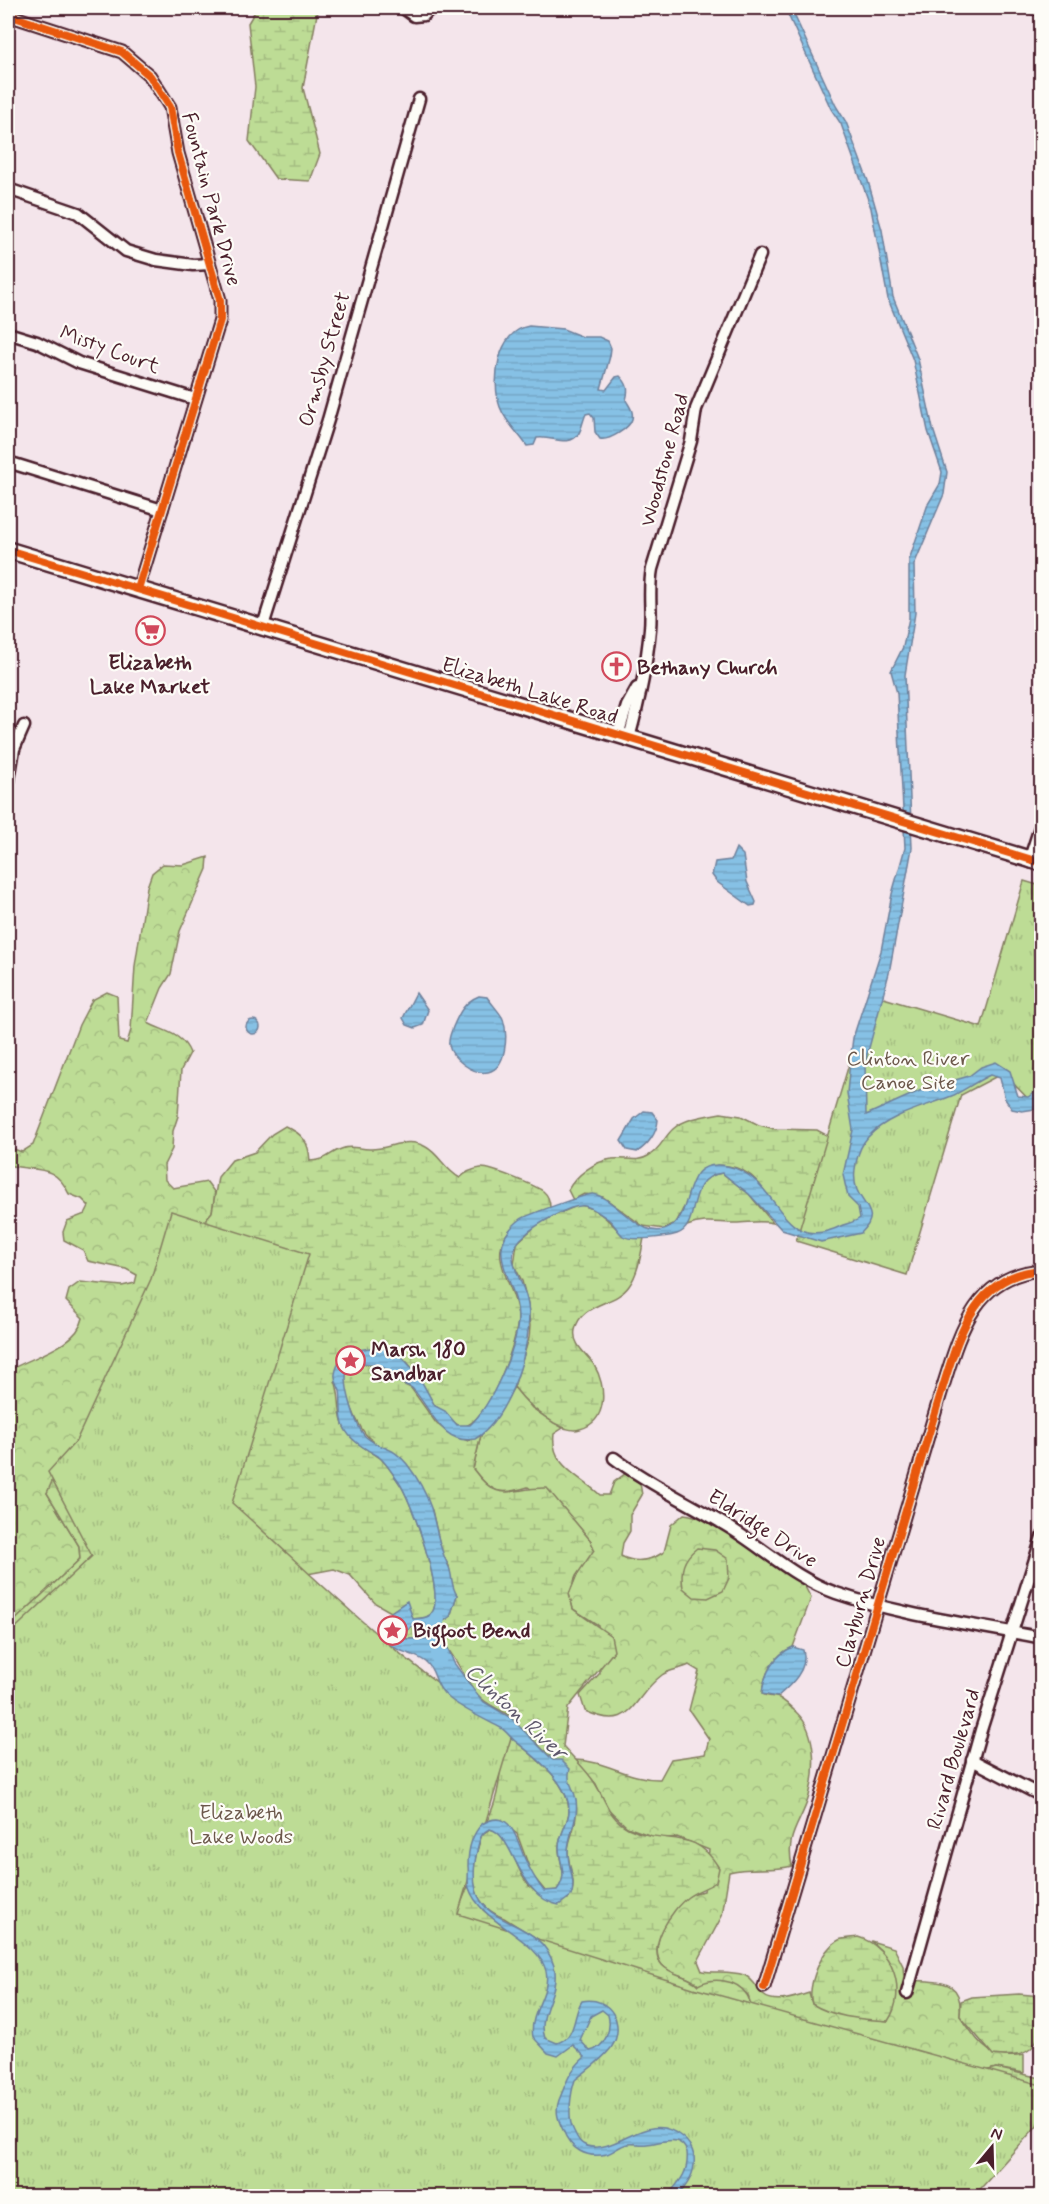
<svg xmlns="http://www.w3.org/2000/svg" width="1049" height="2204" font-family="Mynerve,sans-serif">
  <defs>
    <pattern id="forest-crowns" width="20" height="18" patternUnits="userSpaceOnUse" patternTransform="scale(1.5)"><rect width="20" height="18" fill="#bddc95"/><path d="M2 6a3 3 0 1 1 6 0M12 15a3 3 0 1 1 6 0" fill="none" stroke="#a4bc81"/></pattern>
    <pattern id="wetland-marsh" width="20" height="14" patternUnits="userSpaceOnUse" patternTransform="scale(1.5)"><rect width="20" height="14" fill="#bddc95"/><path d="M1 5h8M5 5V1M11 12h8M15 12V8" fill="none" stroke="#a4bc81"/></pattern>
    <pattern id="park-tufts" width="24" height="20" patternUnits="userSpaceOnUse" patternTransform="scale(1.5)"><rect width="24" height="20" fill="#bddc95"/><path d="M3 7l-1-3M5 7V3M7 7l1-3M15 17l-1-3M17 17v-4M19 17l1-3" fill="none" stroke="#a4bc81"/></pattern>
    <pattern id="water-rules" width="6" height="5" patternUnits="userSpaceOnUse" patternTransform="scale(1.5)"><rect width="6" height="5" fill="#86c1e5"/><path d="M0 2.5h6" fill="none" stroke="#75a5c5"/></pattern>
  </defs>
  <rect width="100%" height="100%" fill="#f4e5eb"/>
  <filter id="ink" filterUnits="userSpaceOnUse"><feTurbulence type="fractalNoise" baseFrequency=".0167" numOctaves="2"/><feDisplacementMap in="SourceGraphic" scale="12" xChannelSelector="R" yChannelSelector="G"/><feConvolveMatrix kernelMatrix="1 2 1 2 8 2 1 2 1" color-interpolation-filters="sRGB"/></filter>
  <g filter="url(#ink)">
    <g fill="url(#forest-crowns)" stroke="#847e60" stroke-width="1.5">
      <path d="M208 857 207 869 180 931 171 974 162 988 148 1023C165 1032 182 1033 190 1053L181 1070 178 1116 173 1131 172 1149 164 1165 165 1180 173 1188 207 1182 215 1193 212 1212 190 1238 180 1268 47 1493 79 1546 80 1559 8 1627V1371C30 1357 77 1347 83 1318L66 1301 69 1290 80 1282 122 1286 135 1283 137 1275 126 1269 88 1261 83 1250 64 1240 63 1232 67 1221 85 1214 89 1206 82 1199 69 1194C55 1163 36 1172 8 1165V1147L22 1152 33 1145 79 1025 92 1000 107 992 117 996 119 1041 127 1043 131 1030 135 966 147 887 152 873 163 864 183 865Z"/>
      <path d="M514 1387 532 1408 563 1428 554 1434C550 1466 579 1475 600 1495H609L614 1482 625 1474 640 1483 642 1495 630 1515V1531L623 1543 621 1556C636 1564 650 1561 664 1552L671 1525 684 1514C723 1519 770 1562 804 1585L811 1598 793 1647C774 1655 764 1673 762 1694 768 1698 773 1695 779 1698 785 1701 792 1708 797 1713 817 1732 816 1771 809 1796 801 1824 785 1834 792 1866 771 1872 750 1866 729 1872L722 1916 698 1961 702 1971C715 1973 731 1971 744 1975 754 1979 757 1989 763 1995 775 2005 797 1997 809 1993L812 2004 846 2016 888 2021 882 1952 871 1941 894 1948 903 1966 904 1979C933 1984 964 1974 960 2016 979 2042 988 2062 1024 2055V2073L996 2068 978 2073 752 2014 748 1995 738 1987 698 1985C689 1974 671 1977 662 1965 647 1946 672 1905 690 1895 694 1893 699 1892 704 1891L709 1850 677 1837 660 1839 627 1827 605 1806 596 1784 575 1760C605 1760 629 1780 660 1779L671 1759 705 1754 709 1739 689 1710 699 1671 689 1665C681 1669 669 1670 662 1675 630 1699 634 1733 585 1711L580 1695 600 1673 598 1625 573 1609 569 1594 591 1541 570 1516 528 1487C499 1496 491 1493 473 1469L481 1435 498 1415Z"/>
    </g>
    <g fill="url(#wetland-marsh)" stroke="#847e60" stroke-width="1.5">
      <polygon points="257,8 322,8 317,14 303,88 320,154 310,181 276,179 249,141 255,87 248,23"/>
      <path d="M721 1113 741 1116 759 1125 775 1129 817 1130 843 1144 809 1233C803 1230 796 1229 791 1225 765 1203 763 1165 717 1165L683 1209 676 1223 665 1229 643 1226 603 1197 584 1194 573 1200 568 1190C576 1175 595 1161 612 1159 624 1157 637 1163 648 1156 660 1150 664 1137 673 1129 685 1118 705 1116 721 1113Z"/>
      <path d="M285 1126C303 1134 309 1142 310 1161 330 1160 329 1152 344 1148 352 1145 363 1150 371 1149 390 1149 407 1136 426 1147 439 1154 445 1170 460 1178 466 1172 472 1169 481 1168 490 1167 534 1185 543 1191 548 1195 550 1202 550 1208 526 1215 497 1230 501 1259 504 1279 517 1296 518 1317 518 1341 488 1424 462 1427 451 1423 445 1412 435 1406 412 1366 403 1339 351 1353L335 1381C342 1397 336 1418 348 1433 356 1445 370 1450 380 1458 388 1465 394 1476 400 1484 413 1503 443 1592 433 1611 429 1619 421 1618 413 1619L406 1602 391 1612 375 1603 350 1575 334 1569 291 1577 443 1948 468 1886 483 1910 535 1953 8 2143V1627L80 1559 79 1546 47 1493 57 1470 82 1452 190 1238 212 1212 218 1177 232 1160 255 1152 272 1134Z"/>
      <path d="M722 1173 749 1194 773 1223C759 1220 749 1223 735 1223 717 1223 705 1219 687 1226 694 1206 694 1176 722 1173Z"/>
      <path d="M579 1205C598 1207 612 1224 624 1236L644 1238C641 1253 639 1272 629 1286 615 1306 581 1302 575 1330 572 1345 587 1354 594 1365 607 1386 608 1422 580 1429 571 1432 562 1427 554 1423 537 1412 526 1403 514 1387L529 1338 530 1326 528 1305 522 1281 514 1265 517 1243 541 1221Z"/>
      <path d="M371 1364 386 1369 398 1382 411 1388 436 1423 450 1434 468 1441 481 1435 473 1469C500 1506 509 1487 547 1488L591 1541 594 1550 576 1576 569 1594 573 1609 611 1636 614 1651 568 1708 563 1746C574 1759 588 1771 596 1785 606 1801 609 1818 628 1828 666 1847 694 1825 719 1868L716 1882C707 1888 696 1891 688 1897 672 1909 646 1947 662 1965 672 1976 689 1975 698 1985 713 1977 737 1979 747 1995 750 1999 751 2008 752 2014L978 2073 996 2068 1041 2078V2112L948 2196 504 1918C465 1903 471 1869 481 1835L490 1829C515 1835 514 1878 536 1892 544 1897 559 1897 568 1899 580 1884 567 1867 568 1850 569 1838 576 1827 576 1815 575 1775 547 1753 521 1729 516 1724 513 1719 508 1715 498 1708 486 1705 478 1695 465 1680 451 1648 439 1638L407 1639 403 1635 412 1626 434 1627 450 1617 457 1595 452 1589 449 1566 442 1555 432 1510 373 1441C358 1433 338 1382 348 1369 354 1362 364 1364 371 1364Z"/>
      <path d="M697 1548 715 1550 728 1559 729 1578 723 1591 708 1598 694 1597 683 1588C680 1570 683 1559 697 1548Z"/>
      <path d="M502 1729C524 1751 567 1775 569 1810 569 1822 560 1834 559 1846 558 1864 570 1873 557 1890L546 1892 532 1875 517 1834 498 1820 487 1821C503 1789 500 1763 502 1729Z"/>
      <path d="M858 1937C893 1947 908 1991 888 2021 862 2019 835 2018 812 2004 807 1986 821 1949 839 1940 844 1938 853 1938 858 1937Z"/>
      <path d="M1019 1994 1041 1996C1042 2035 1041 2062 993 2055L960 2016 961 2001 972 1997Z"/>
    </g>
    <g fill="url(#park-tufts)" stroke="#847e60" stroke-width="1.5">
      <polygon points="1024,881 1041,886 1041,1108 1039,1110 1003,1073 961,1095 907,1275 796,1241 870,994 981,1027"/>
      <path d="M171 1211 309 1254 232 1503C320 1581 409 1675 513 1731L458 1914 693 1988 1041 2085V2121L974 2196H8V1635L92 1556 48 1472 76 1441 151 1279Z"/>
    </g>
    <g fill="url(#water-rules)" stroke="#6e809b" stroke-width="1.5" fill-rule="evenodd">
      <path d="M785 8H791L836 106 846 122 868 181 882 230 893 297 918 359 933 429 947 472 944 494 914 565 915 613 905 675 912 848 889 973 865 1063 866 1115 924 1089 969 1076 981 1067 996 1062 1010 1071 1018 1096 1028 1097 1041 1088V1108L1022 1111 1012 1109 1005 1099 1000 1078 990 1075C977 1081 966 1089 954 1095 926 1107 889 1114 868 1137 857 1149 851 1175 857 1190 864 1207 881 1214 861 1233L821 1242 782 1230 749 1194 722 1173C684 1178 702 1226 677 1234 667 1237 631 1242 623 1236 617 1231 614 1223 608 1219 602 1215 592 1207 585 1206 572 1203 534 1226 525 1235 517 1241 513 1249 513 1258 514 1272 526 1288 528 1305 534 1342 509 1420 475 1439 442 1446 430 1407 412 1388 408 1385 403 1385 399 1382 394 1379 391 1373 386 1369 378 1363 355 1360 348 1369 341 1380 356 1428 366 1437 381 1450 392 1445 407 1464 417 1477 426 1493 431 1508 437 1528 438 1546 448 1565 453 1574 450 1585 457 1595L450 1617 434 1627 412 1626 403 1635 407 1639 439 1638 446 1644 454 1663 476 1693 484 1702 511 1718 553 1760H561L570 1769C566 1782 574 1787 576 1800 579 1818 569 1833 568 1850 567 1867 577 1880 571 1896L559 1905C518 1898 514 1834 490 1829 480 1832 479 1842 477 1851 458 1937 537 1907 554 1966 561 1992 536 2014 545 2038L557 2043C578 2036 572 2015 582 2001 610 1995 627 2025 611 2048 601 2061 587 2070 575 2080 571 2091 567 2118 573 2129 576 2135 579 2144 587 2146 618 2155 648 2108 682 2137 689 2142 692 2147 694 2156 696 2172 688 2185 677 2196H667C680 2181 689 2173 687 2152 680 2133 661 2143 647 2144 640 2145 634 2143 628 2144 620 2145 614 2152 607 2154 586 2159 570 2149 563 2130 558 2120 555 2111 559 2100 567 2081 569 2071 585 2057L573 2045 558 2056 548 2053 533 2037C528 2014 551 1993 546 1971 538 1938 481 1924 469 1888 467 1883 469 1872 468 1866 468 1850 471 1835 482 1824 512 1806 517 1842 525 1859 530 1870 536 1881 544 1891L557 1890C569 1874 559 1864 559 1847 559 1835 568 1823 569 1812 570 1783 534 1756 515 1741 510 1737 506 1731 501 1728 484 1719 466 1711 450 1699 433 1686 437 1671 426 1662 412 1651 394 1654 385 1637L391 1612 407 1601 413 1619C421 1618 429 1619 433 1611 443 1591 412 1500 398 1481 392 1473 386 1462 378 1456 366 1449 350 1441 344 1427 339 1415 342 1403 340 1391 338 1385 334 1381 335 1374 339 1347 375 1345 396 1350L418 1375 435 1406 445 1411 457 1425H470C491 1406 517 1348 518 1319 519 1281 479 1250 521 1219 527 1215 588 1193 593 1194 617 1198 644 1246 672 1226 695 1210 680 1157 727 1166 783 1177 777 1258 843 1225 849 1223 855 1222 860 1218L858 1207 848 1197 843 1175 853 1130 847 1093 850 1062 853 1038 881 951 892 894 905 848 897 693 891 671 903 647 909 618V560L928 504 940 484 942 472 928 431 913 360 888 299 871 208 841 124 831 109ZM602 2010 608 2015C612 2029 605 2048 590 2051L580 2040 591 2016Z"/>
      <path d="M529 326 563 329 583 337H599L608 341 611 348 610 356 601 389 606 390 616 377 620 376C628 384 629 390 626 400 629 406 634 411 632 419 630 428 609 441 600 439L595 432 594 418 590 413 586 414C583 420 582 428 579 433 569 449 551 435 537 438L534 445 527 446C518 432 506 423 500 407 491 382 497 331 529 326Z"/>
      <polygon points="736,848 743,855 747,882 756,902 755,905 750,906 717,882 712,875 715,862 731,860"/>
      <polygon points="416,993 428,1010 423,1025 415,1028 407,1025 403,1018"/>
      <path d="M479 996 487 997C491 1003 502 1015 503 1019 508 1034 507 1068 488 1072 473 1075 451 1058 449 1045 448 1039 451 1033 453 1027 459 1013 464 1002 479 996Z"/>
      <circle cx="253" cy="1027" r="7"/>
      <path d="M644 1111 652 1112 658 1120C657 1133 648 1145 637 1152L627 1150 621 1141 634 1119Z"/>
      <path d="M793 1647 803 1650C809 1669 791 1685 777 1697L762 1694C764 1673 774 1655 793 1647Z"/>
    </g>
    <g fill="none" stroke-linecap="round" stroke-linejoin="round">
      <polyline stroke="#86c1e5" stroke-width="16" points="437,1619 434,1627 439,1638 439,1658"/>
      <defs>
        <g id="street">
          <polyline points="403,8 414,16 424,15 431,8"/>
          <polyline points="1033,8 1042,10"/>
          <polyline points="8,15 122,52 150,76 170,107 178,153 220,300 220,320 138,589"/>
          <polyline points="8,189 78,213 126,251 156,260 193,265 209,264"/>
          <polyline points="11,334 37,342 79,363 195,399"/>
          <polyline points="8,462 162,510"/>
          <polyline points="262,629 328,420 419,99"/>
          <polyline points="618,735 627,706 637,688"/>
          <path d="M629 738C638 705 647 663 650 629 652 609 648 590 652 569L691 441 696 409 760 255"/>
          <polyline points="8,786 14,749 24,726"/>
          <path d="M614 1458C651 1486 696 1506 735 1531 769 1553 797 1579 836 1593 903 1616 973 1624 1042 1638"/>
          <polyline points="972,1760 1042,1796"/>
          <path d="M764 1987 940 1396C958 1340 971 1275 1042 1270"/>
          <polyline points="907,1993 981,1730 1042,1537"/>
        </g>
        <g id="secondary">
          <polyline points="8,550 1042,863"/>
          <polyline points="1032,860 1042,829"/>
        </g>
      </defs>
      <use href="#street" stroke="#4a1f2b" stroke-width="15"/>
      <use href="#secondary" stroke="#4a1f2b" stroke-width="20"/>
      <use href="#street" stroke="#fdfcf7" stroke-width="10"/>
      <use href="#secondary" stroke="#fdfcf7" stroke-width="15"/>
      <defs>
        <g id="cycleway">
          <polyline points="8,15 122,52 150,76 170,107 178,153 220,300 220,320 138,589"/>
          <polyline points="8,550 1042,863"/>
          <path d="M764 1987 940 1396C958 1340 971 1275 1042 1270"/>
        </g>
      </defs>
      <use href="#cycleway" stroke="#fdfcf7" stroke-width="11"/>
      <use href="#cycleway" stroke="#e8590c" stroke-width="8"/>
    </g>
  </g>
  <defs>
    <symbol id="supermarket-ring" viewBox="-11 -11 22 22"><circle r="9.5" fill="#fdfcf7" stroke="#d1495b" stroke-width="1.5"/><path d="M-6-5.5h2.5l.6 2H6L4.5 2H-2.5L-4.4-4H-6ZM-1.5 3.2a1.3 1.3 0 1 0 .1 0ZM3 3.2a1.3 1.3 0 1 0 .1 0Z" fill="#d1495b"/></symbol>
    <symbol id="church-ring" viewBox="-11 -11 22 22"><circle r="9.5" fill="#fdfcf7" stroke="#d1495b" stroke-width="1.5"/><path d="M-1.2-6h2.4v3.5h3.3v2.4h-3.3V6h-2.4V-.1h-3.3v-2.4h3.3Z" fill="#d1495b"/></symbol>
    <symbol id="sight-ring" viewBox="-11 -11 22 22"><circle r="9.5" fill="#fdfcf7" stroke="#d1495b" stroke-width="1.5"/><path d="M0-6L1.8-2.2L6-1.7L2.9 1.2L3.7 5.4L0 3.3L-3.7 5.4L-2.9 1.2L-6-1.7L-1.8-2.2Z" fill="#d1495b"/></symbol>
  </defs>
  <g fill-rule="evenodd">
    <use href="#supermarket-ring" x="134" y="614" width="33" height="33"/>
    <use href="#church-ring" x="600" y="650" width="33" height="33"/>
    <use href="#sight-ring" x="334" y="1344" width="33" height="33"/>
    <use href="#sight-ring" x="376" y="1614" width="33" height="33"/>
  </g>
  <g text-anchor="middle" stroke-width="4.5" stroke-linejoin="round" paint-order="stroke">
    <g font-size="21" fill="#4a1f2b" stroke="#fdfcf7">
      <text transform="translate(212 199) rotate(75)" y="7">Fountain Park Drive</text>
      <text transform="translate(110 349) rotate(20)" y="7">Misty Court</text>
      <text transform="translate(324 359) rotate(-74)" y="7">Ormsby Street</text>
      <text transform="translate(664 460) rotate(-75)" y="7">Woodstone Road</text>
      <text transform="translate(530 690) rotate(17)" y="7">Elizabeth Lake Road</text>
      <text transform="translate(763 1528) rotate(33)" y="7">Eldridge Drive</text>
      <text transform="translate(860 1602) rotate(-74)" y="7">Clayburn Drive</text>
      <text transform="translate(953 1759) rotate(-74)" y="7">Rivard Boulevard</text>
    </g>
    <g font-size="21" font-weight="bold" fill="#4a1f2b" stroke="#fdfcf7" text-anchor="start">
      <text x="150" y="669" text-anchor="middle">Elizabeth<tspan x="150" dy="24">Lake Market</tspan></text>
      <text x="637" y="674">Bethany Church</text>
      <text x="371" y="1356">Marsh 180<tspan x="371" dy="24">Sandbar</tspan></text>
      <text x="413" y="1637">Bigfoot Bend</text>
    </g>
    <g font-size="21" fill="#6c584b" stroke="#fdfcf7">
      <text x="908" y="1065">Clinton River<tspan x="908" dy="24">Canoe Site</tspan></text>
      <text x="241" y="1819">Elizabeth<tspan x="241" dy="24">Lake Woods</tspan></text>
    </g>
    <g font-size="22" font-style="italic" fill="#5f586c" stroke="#fdfcf7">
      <text transform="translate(517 1711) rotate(43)" y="8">Clinton River</text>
    </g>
  </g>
  <rect width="1049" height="2204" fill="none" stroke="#fdfcf7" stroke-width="30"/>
  <rect x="15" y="15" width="1019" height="2174" fill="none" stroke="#4a1f2b" stroke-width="2" filter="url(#ink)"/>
  <g transform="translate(992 2147) rotate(19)" stroke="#fdfcf7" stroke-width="4.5" paint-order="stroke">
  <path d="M0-4.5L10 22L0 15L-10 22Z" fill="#4a1f2b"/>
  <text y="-9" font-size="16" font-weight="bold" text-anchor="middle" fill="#4a1f2b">N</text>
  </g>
</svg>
